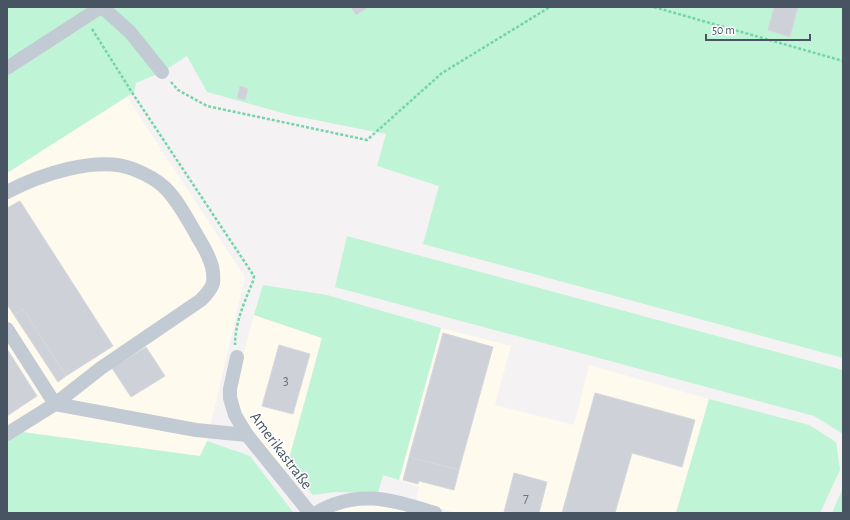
<svg xmlns="http://www.w3.org/2000/svg" width="850" height="520" font-family="'Alegreya Sans',sans-serif">
  <rect width="100%" height="100%" fill="#f4f2f2"/>
  <g fill="#fefaed">
    <polygon points="127,97 245,277 207,441 201,456 22,432 7,441 7,173"/>
    <polygon points="254,315 322,338 287,466 282,471 242,419 234,389"/>
    <polygon points="441,328 511,346 495,405 574,425 589,365 709,399 676,513 456,513 416,501 419,487 399,480"/>
    <polygon points="366,503 415,513 328,513 340,506"/>
  </g>
  <g fill="#bff4d6">
    <polygon points="7,7 843,7 843,358 423,244 439,186 377,166 386,134 290,115 207,92 187,56 162,72 136,83 134,92 7,173"/>
    <polygon points="347,236 843,370 843,434 814,416 335,287"/>
    <polygon points="263,285 327,295 441,328 399,480 383,475 378,493 335,492 313,495 287,466 322,338 254,315"/>
    <polygon points="709,399 809,425 836,442 840,470 820,513 676,513"/>
    <polygon points="22,432 200,456 207,441 250,456 293,512 292,513 7,513 7,441"/>
    <polygon points="843,488 843,513 832,513"/>
  </g>
  <g fill="#ced1d8" stroke="#d6d8de">
    <polygon points="351,7 365,7 366,9 356,15"/>
    <polygon points="774,7 798,7 790,37 768,30"/>
    <polygon points="240,86 248,89 245,100 237,98"/>
    <polygon points="20,201 113,346 66,376 23,309 14,315 7,304 7,208"/>
    <polygon points="23,309 66,376 58,382 14,315"/>
    <polygon points="443,333 493,347 459,470 409,457"/>
    <polygon points="279,345 310,354 293,414 262,406"/>
    <polygon points="146,347 165,376 131,397 112,368"/>
    <polygon points="7,349 37,396 7,416"/>
    <polygon points="595,393 695,420 682,467 632,453 615,513 562,513"/>
    <polygon points="409,457 459,470 454,490 419,481 418,484 403,480"/>
    <polygon points="514,473 547,482 539,513 504,512"/>
  </g>
  <g fill="none" stroke-linecap="round" stroke-linejoin="round">
    <g stroke="#73d5aa" stroke-width="2.5" stroke-dasharray="3 2" stroke-linecap="butt">
      <polyline points="654,7 843,61"/>
      <path d="M92 29 133 94 254 276 253 281C245 301 235 322 235 345"/>
      <polyline points="171,82 178,90 207,106 367,140 442,73 550,7"/>
    </g>
    <g stroke="#c2cbd4" stroke-width="14">
      <polyline points="102,7 130,32 162,72"/>
      <polyline points="7,68 101,7"/>
      <path d="M7 192C39 175 97 155 133 169 143 173 156 179 164 187 177 199 186 217 195 232 199 240 205 248 208 256 212 264 214 274 213 283 211 290 206 295 201 300L101 368 55 404"/>
      <polyline points="7,329 55,404 7,434"/>
      <polyline points="237,357 230,389 230,398 235,415 247,435 310,513"/>
      <polyline points="55,404 196,430 247,435"/>
      <path d="M316 513C358 488 392 500 435 513"/>
    </g>
  </g>
  <g text-anchor="middle" stroke-width="3" stroke-linejoin="round" paint-order="stroke">
    <g font-size="14" fill="#6a7380">
      <text x="286" y="385">3</text>
      <text x="526" y="502">7</text>
    </g>
    <g font-size="16" fill="#485462" stroke="#fff">
      <text transform="translate(282 450) rotate(53)" y="6">Amerikastraße</text>
    </g>
  </g>
  <rect width="850" height="520" fill="none" stroke="#485462" stroke-width="16"/>
  <path d="M706 34v6h104v-6" fill="none" stroke="#485462" stroke-width="2"/>
  <text x="712" y="34" font-size="12" fill="#485462" stroke="#ffffff" stroke-width="3" paint-order="stroke">50 m</text>
</svg>
